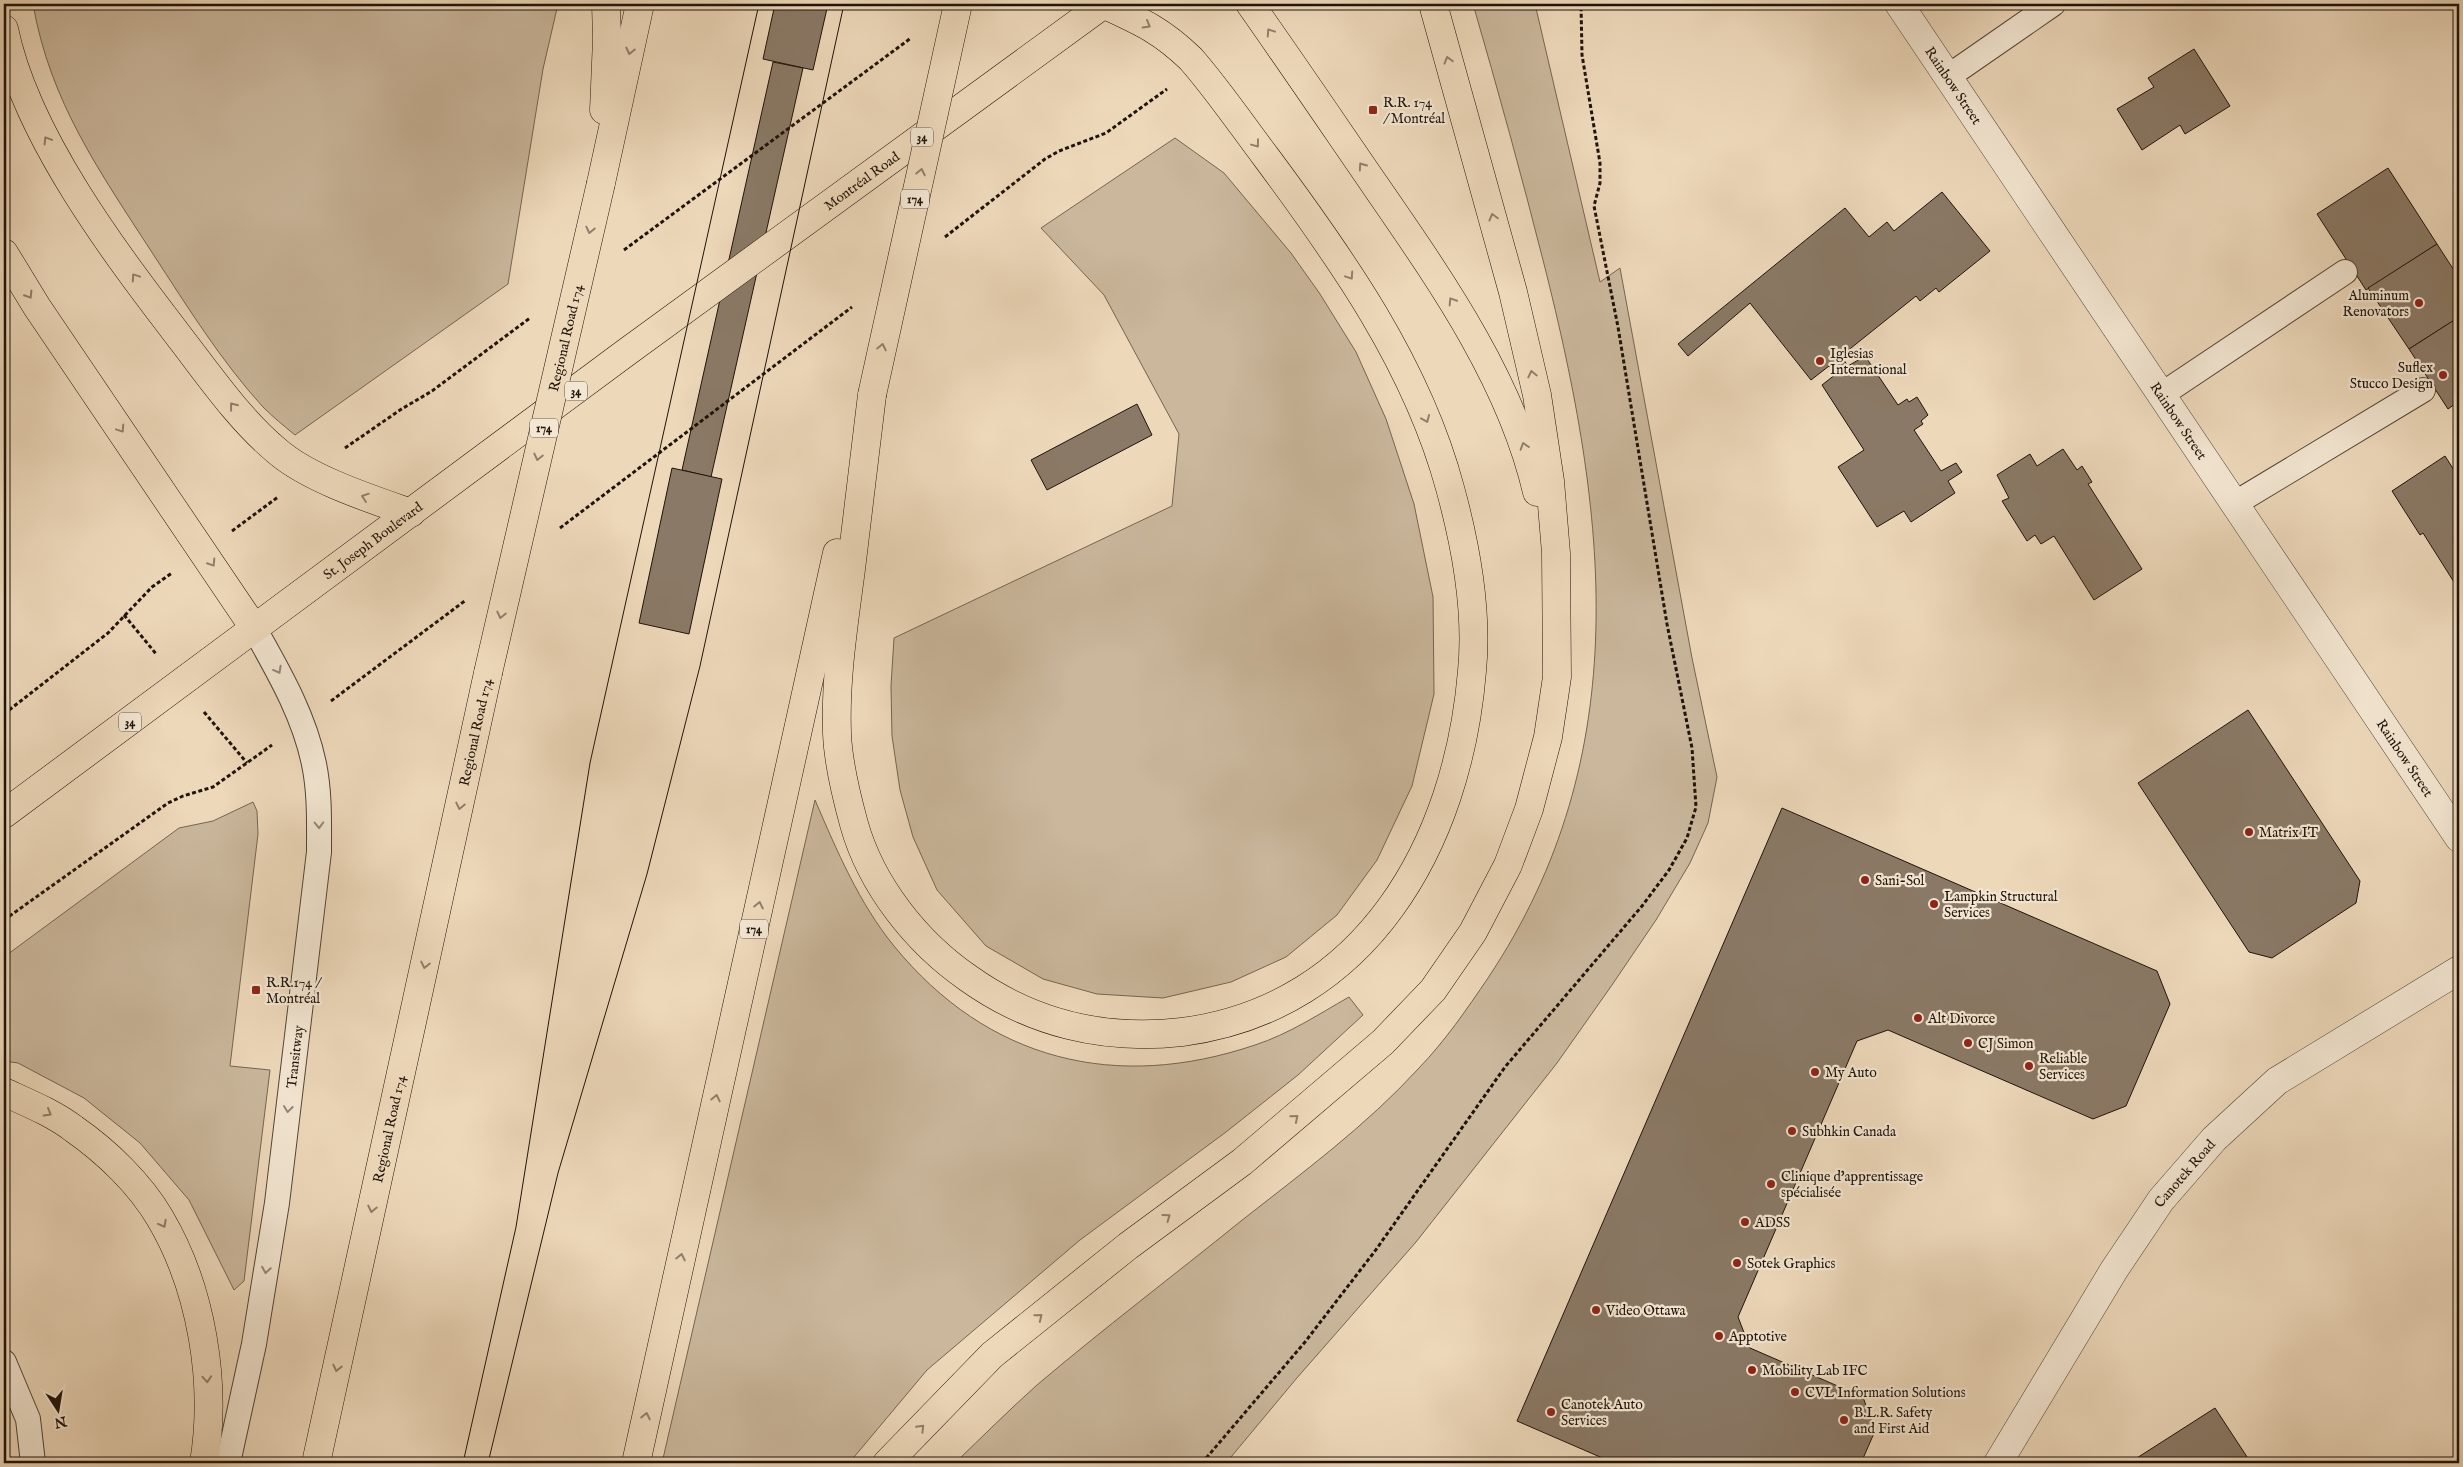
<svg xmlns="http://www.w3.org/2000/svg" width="2463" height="1467" font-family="'IM FELL English',serif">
  <rect width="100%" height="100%" fill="#edd8ba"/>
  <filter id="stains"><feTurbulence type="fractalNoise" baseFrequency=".004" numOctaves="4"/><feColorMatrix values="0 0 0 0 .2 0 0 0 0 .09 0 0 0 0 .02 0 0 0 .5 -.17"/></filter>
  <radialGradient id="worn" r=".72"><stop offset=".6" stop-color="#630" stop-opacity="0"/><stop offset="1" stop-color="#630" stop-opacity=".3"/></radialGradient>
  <g fill="#cab79c" stroke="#746553">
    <path d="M33 4H558L543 69 508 284 295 435C284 426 273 417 263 407 221 361 187 306 153 254 100 172 50 102 33 4Z"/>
    <path d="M1473 4H1535L1600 282 1620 268 1692 658 1717 777 1708 823 1690 863 1656 920 1612 985 1557 1063 1416 1242 1296 1379 1226 1463H955C982 1437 1009 1410 1037 1385 1103 1329 1173 1276 1241 1221 1302 1173 1366 1126 1419 1068 1445 1041 1467 1009 1488 978 1638 753 1607 513 1544 264 1522 177 1498 90 1473 4Z"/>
    <polygon points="1175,138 1224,173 1291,253 1320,294 1356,352 1386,419 1414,504 1433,597 1434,694 1412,786 1377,860 1337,915 1286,957 1231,982 1163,998 1097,994 1043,979 986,946 937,890 913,837 900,790 892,736 891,686 894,638 1172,506 1179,434 1104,295 1041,228"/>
    <path d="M815 800C837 851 859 903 894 946 988 1061 1116 1092 1255 1045 1289 1034 1319 1014 1349 997L1363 1015 1298 1075 1226 1132 1080 1240 927 1370 849 1463H662Z"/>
    <polygon points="253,802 257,811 258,834 230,1066 270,1070 244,1281 234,1290 189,1200 140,1143 84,1098 18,1063 4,1061 4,957 179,828 213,821"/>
  </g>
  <g fill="#8a7966" stroke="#1f130a">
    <polygon points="775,4 828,4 813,70 763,59"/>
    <polygon points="2194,49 2230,106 2185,134 2180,125 2142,150 2117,109 2154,87 2148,78"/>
    <polygon points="773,62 803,68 711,477 682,470"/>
    <polygon points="2388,168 2437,244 2366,290 2317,214"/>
    <polygon points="1942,192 1990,251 1939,292 1936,288 1920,301 1916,296 1841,356 1848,366 1865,356 1898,405 1907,399 1909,402 1917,397 1928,415 1921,421 1923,424 1914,430 1941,471 1956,463 1962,472 1948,481 1955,493 1911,522 1904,511 1877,527 1838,467 1864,450 1822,385 1836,374 1829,366 1811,380 1750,303 1688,356 1678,344 1845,208 1869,237 1887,222 1894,231"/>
    <polygon points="2437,244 2459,278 2459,317 2409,349 2368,288"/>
    <polygon points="2459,317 2459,401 2448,409 2409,349"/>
    <polygon points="1137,404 1152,435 1047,490 1031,460"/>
    <polygon points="2063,449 2077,470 2082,466 2092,482 2088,484 2142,569 2094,600 2054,536 2041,544 2035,535 2027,541 2002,501 2009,498 1997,475 2030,454 2037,466"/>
    <polygon points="2445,456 2459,478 2459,590 2423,533 2420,535 2392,491"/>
    <polygon points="672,468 722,479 689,634 639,623"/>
    <polygon points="2248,710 2360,881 2356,903 2272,958 2249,952 2138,783"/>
    <polygon points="1782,808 2157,971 2170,1004 2126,1106 2093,1119 1888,1030 1857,1041 1738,1317 1750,1348 1863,1397 1875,1431 1861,1463 1614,1463 1517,1421"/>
    <polygon points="2215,1408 2251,1463 2129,1463"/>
  </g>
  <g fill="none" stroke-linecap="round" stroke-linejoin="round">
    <defs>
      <g id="lane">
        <polyline points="1949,76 2053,4"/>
        <polyline points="2161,395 2345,272"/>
        <polyline points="2234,504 2423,390"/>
        <polyline points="4,1362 28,1419 33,1463"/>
        <path id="s1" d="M228 1463 254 1344 277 1203 319 852C319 822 320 793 314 764 304 715 278 671 254 628"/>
      </g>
      <g id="street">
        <path id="s2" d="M1899 4 2459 838"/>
        <path id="s3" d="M1998 1463 2114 1270 2161 1200 2214 1139 2277 1081 2459 970"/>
      </g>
      <g id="primary">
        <path id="s4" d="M4 814 624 354 1104 4"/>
      </g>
      <g id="highway">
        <path d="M1250 4C1293 65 1335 127 1377 188 1441 281 1511 380 1537 492"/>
        <path d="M4 29C26 136 115 253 181 339 211 378 240 420 277 451 309 479 371 499 411 513"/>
        <polyline points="604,110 607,39 606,4"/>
        <polyline points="601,183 640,4"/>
        <polyline points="4,253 37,307 254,628"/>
        <path d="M872 395C865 453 858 511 851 569 844 623 835 678 837 733 838 763 846 795 854 824 871 885 916 942 968 978 1031 1023 1104 1041 1182 1032 1367 1008 1458 843 1472 671 1478 610 1466 546 1450 488 1417 365 1341 258 1266 157 1241 124 1218 90 1191 59 1161 30 1140 21 1103 4"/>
        <path d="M4 1092C28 1103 53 1113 74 1129 107 1152 140 1184 160 1218 202 1289 217 1383 204 1463"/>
        <path id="s5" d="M316 1463 488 673"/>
        <polyline points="636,1463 837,553"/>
        <polyline points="887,1463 992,1355 1128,1246 1242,1162 1383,1042 1433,990 1473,932 1508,865 1529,809 1548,737 1557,677 1556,553 1550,481 1537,395 1513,292 1433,4"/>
      </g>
    </defs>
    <use href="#lane" stroke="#524436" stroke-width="26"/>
    <use href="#street" stroke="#524436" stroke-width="29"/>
    <use href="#primary" stroke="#1f130a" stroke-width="29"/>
    <use href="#highway" stroke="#1f130a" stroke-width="29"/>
    <g stroke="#1f130a" stroke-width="3" stroke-dasharray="4 2.5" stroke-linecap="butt">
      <polyline points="945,237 1045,159 1059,151 1106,133 1167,89"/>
      <polyline points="624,250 911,38"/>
      <polyline points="345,448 400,410 432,391 530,318"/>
      <polyline points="560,528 852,307"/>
      <polyline points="232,531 278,497"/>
      <polyline points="124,615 157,655"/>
      <polyline points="331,701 466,600"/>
      <polyline points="204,712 247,763"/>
      <polyline points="4,714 108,633 152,587 172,573"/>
      <polyline points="4,920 168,803 183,796 213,787 272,745"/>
      <polyline points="1202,1463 1305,1342 1375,1251 1505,1067 1642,906 1669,870 1687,838 1696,807 1692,748 1667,624 1618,327 1594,206 1600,183 1600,163 1582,55 1581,4"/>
    </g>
    <use href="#lane" stroke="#f3e6d2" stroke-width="24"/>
    <use href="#street" stroke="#f3e6d2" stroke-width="28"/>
    <use href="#primary" stroke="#edd8ba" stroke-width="28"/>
    <use href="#highway" stroke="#edd8ba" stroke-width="28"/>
    <g stroke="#1f130a" stroke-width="1">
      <polyline points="463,1463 516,1227 590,763 759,4"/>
      <polyline points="488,1463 558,1173 647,874 700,666 844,4"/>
    </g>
    <defs>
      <g id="highway-bridge">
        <polyline points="872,395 958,4"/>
        <path id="s6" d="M488 673 601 183"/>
      </g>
    </defs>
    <use href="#highway-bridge" stroke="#1f130a" stroke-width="29" stroke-linecap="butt"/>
    <use href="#highway-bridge" stroke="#edd8ba" stroke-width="28"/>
  </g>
  <defs><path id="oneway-chevron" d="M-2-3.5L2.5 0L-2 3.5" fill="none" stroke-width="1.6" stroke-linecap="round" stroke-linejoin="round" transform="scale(1.25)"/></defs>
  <g stroke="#907f6b">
    <use href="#oneway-chevron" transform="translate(1147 25) rotate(30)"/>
    <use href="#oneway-chevron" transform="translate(1270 32) rotate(-124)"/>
    <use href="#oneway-chevron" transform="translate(630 51) rotate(103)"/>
    <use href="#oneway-chevron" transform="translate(1448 60) rotate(-106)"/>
    <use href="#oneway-chevron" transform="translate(47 140) rotate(-121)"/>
    <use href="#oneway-chevron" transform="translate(1256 144) rotate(53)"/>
    <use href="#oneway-chevron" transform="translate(1362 166) rotate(-125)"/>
    <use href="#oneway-chevron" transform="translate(921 172) rotate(-78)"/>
    <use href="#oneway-chevron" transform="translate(1493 217) rotate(-105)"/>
    <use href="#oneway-chevron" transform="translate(590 230) rotate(103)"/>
    <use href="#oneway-chevron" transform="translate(1350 276) rotate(56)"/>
    <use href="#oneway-chevron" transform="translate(135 277) rotate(-124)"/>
    <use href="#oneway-chevron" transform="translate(29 295) rotate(58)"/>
    <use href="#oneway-chevron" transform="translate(1452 301) rotate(-122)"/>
    <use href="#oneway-chevron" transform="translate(882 347) rotate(-78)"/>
    <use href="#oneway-chevron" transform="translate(1532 374) rotate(-103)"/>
    <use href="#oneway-chevron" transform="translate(233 406) rotate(-128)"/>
    <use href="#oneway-chevron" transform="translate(1426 419) rotate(67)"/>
    <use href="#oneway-chevron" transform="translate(121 429) rotate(56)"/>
    <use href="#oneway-chevron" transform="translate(1524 446) rotate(-108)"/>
    <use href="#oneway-chevron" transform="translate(538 457) rotate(103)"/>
    <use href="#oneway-chevron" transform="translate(365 497) rotate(-161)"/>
    <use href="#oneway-chevron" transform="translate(212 563) rotate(57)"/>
    <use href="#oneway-chevron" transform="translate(501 615) rotate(103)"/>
    <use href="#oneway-chevron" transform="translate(460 806) rotate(102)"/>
    <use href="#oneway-chevron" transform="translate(759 905) rotate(-78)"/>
    <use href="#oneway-chevron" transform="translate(425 965) rotate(102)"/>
    <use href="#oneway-chevron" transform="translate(716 1098) rotate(-78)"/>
    <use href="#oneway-chevron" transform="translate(48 1113) rotate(30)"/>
    <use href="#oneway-chevron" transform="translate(1295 1118) rotate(-40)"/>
    <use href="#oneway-chevron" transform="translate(372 1209) rotate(102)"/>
    <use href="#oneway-chevron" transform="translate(1167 1217) rotate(-36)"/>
    <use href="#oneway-chevron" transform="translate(163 1224) rotate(62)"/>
    <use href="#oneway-chevron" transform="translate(681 1257) rotate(-78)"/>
    <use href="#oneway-chevron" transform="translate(1039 1317) rotate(-39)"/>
    <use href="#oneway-chevron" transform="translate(337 1368) rotate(103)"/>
    <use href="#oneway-chevron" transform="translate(207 1379) rotate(86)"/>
    <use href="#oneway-chevron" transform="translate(646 1416) rotate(-78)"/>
    <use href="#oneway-chevron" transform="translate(921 1428) rotate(-46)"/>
  </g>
  <g stroke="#948778">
    <use href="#oneway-chevron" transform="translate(278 670) rotate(61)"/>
    <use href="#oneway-chevron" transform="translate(319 825) rotate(89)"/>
    <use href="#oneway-chevron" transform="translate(288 1109) rotate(97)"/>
    <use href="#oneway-chevron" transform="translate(266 1270) rotate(99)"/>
  </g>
  <g fill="#8f2418" stroke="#f3e6d2" stroke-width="2">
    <rect x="1368" y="105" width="10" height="10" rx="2.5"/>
    <circle cx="2419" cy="303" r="5"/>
    <circle cx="1820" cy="361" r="5"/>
    <circle cx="2443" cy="375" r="5"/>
    <circle cx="2249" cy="832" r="5"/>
    <circle cx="1865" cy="880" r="5"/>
    <circle cx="1934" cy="904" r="5"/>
    <rect x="251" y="985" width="10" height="10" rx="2.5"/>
    <circle cx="1918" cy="1018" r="5"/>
    <circle cx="1968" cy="1043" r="5"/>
    <circle cx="2029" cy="1066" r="5"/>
    <circle cx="1815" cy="1072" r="5"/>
    <circle cx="1792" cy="1131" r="5"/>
    <circle cx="1771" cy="1184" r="5"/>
    <circle cx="1745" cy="1222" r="5"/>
    <circle cx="1737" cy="1263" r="5"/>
    <circle cx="1596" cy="1310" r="5"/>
    <circle cx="1719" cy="1336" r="5"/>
    <circle cx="1752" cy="1370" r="5"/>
    <circle cx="1795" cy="1392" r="5"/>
    <circle cx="1551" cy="1412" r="5"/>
    <circle cx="1844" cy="1420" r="5"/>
  </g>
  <g text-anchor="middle" stroke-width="4.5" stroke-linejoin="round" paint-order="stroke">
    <g fill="#f3e6d2" stroke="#5f5246" stroke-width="1">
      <rect x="911" y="127.5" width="22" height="19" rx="4"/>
      <rect x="901" y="189.5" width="28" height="19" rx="4"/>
      <rect x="565" y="381.5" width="22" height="19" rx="4"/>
      <rect x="530" y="418.5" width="28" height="19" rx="4"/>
      <rect x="119" y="712.5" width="22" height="19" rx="4"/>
      <rect x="740" y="919.5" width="28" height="19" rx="4"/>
    </g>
    <g font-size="12" font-weight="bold" fill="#1f130a">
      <text x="922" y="141">34</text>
      <text x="915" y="203">174</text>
      <text x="576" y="395">34</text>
      <text x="544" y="432">174</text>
      <text x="130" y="726">34</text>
      <text x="754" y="933">174</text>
    </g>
    <g font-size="14" fill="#1f130a" stroke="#f3e6d2">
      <text dy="5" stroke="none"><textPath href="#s2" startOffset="98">Rainbow Street</textPath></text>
      <text dy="5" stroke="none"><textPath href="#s4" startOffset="1066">Montréal Road</textPath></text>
      <text dy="5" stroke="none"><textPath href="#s6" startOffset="344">Regional Road 174</textPath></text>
      <text dy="5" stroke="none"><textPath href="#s2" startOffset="502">Rainbow Street</textPath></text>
      <text dy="5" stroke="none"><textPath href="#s4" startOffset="459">St. Joseph Boulevard</textPath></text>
      <text dy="5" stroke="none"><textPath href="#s5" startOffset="748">Regional Road 174</textPath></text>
      <text dy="5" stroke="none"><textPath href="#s2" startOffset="908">Rainbow Street</textPath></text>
      <text dy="5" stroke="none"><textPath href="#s1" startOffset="412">Transitway</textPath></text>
      <text dy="5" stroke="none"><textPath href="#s5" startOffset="342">Regional Road 174</textPath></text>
      <text dy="5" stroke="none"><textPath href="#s3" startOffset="345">Canotek Road</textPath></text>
    </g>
    <g font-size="14" fill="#1f130a" stroke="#f3e6d2" text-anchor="start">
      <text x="1383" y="107">R.R. 174<tspan x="1383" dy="16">/ Montréal</tspan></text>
      <text x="2409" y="300" text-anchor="end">Aluminum<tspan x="2409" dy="16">Renovators</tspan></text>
      <text x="1830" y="358">Iglesias<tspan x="1830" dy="16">International</tspan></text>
      <text x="2433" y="372" text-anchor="end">Suflex<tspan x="2433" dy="16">Stucco Design</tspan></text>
      <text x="2259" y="837">Matrix IT</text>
      <text x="1875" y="885">Sani-Sol</text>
      <text x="1944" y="901">Lampkin Structural<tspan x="1944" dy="16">Services</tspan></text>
      <text x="266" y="987">R.R.174 /<tspan x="266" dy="16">Montréal</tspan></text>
      <text x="1928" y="1023">Alt Divorce</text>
      <text x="1978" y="1048">CJ Simon</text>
      <text x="2039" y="1063">Reliable<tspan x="2039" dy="16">Services</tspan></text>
      <text x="1825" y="1077">My Auto</text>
      <text x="1802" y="1136">Subhkin Canada</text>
      <text x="1781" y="1181">Clinique d'apprentissage<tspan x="1781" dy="16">spécialisée</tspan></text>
      <text x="1755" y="1227">ADSS</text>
      <text x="1747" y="1268">Sotek Graphics</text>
      <text x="1606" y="1315">Video Ottawa</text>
      <text x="1729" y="1341">Apptotive</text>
      <text x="1762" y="1375">Mobility Lab IFC</text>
      <text x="1805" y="1397">CVL Information Solutions</text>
      <text x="1561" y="1409">Canotek Auto<tspan x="1561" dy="16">Services</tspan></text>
      <text x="1854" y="1417">B.L.R. Safety<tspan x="1854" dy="16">and First Aid</tspan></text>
    </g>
  </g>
  <rect width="2463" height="1467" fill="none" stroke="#edd8ba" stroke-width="20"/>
  <rect x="5" y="5" width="2453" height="1457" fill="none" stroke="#1f130a" stroke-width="2.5"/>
  <rect x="10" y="10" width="2443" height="1447" fill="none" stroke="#1f130a"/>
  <g transform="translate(58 1410) rotate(168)" stroke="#f3e6d2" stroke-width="4" paint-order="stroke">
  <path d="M0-4L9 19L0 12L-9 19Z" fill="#1f130a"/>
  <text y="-8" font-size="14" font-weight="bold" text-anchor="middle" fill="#1f130a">N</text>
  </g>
  <rect width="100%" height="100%" filter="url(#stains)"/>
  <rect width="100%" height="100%" fill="url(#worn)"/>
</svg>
